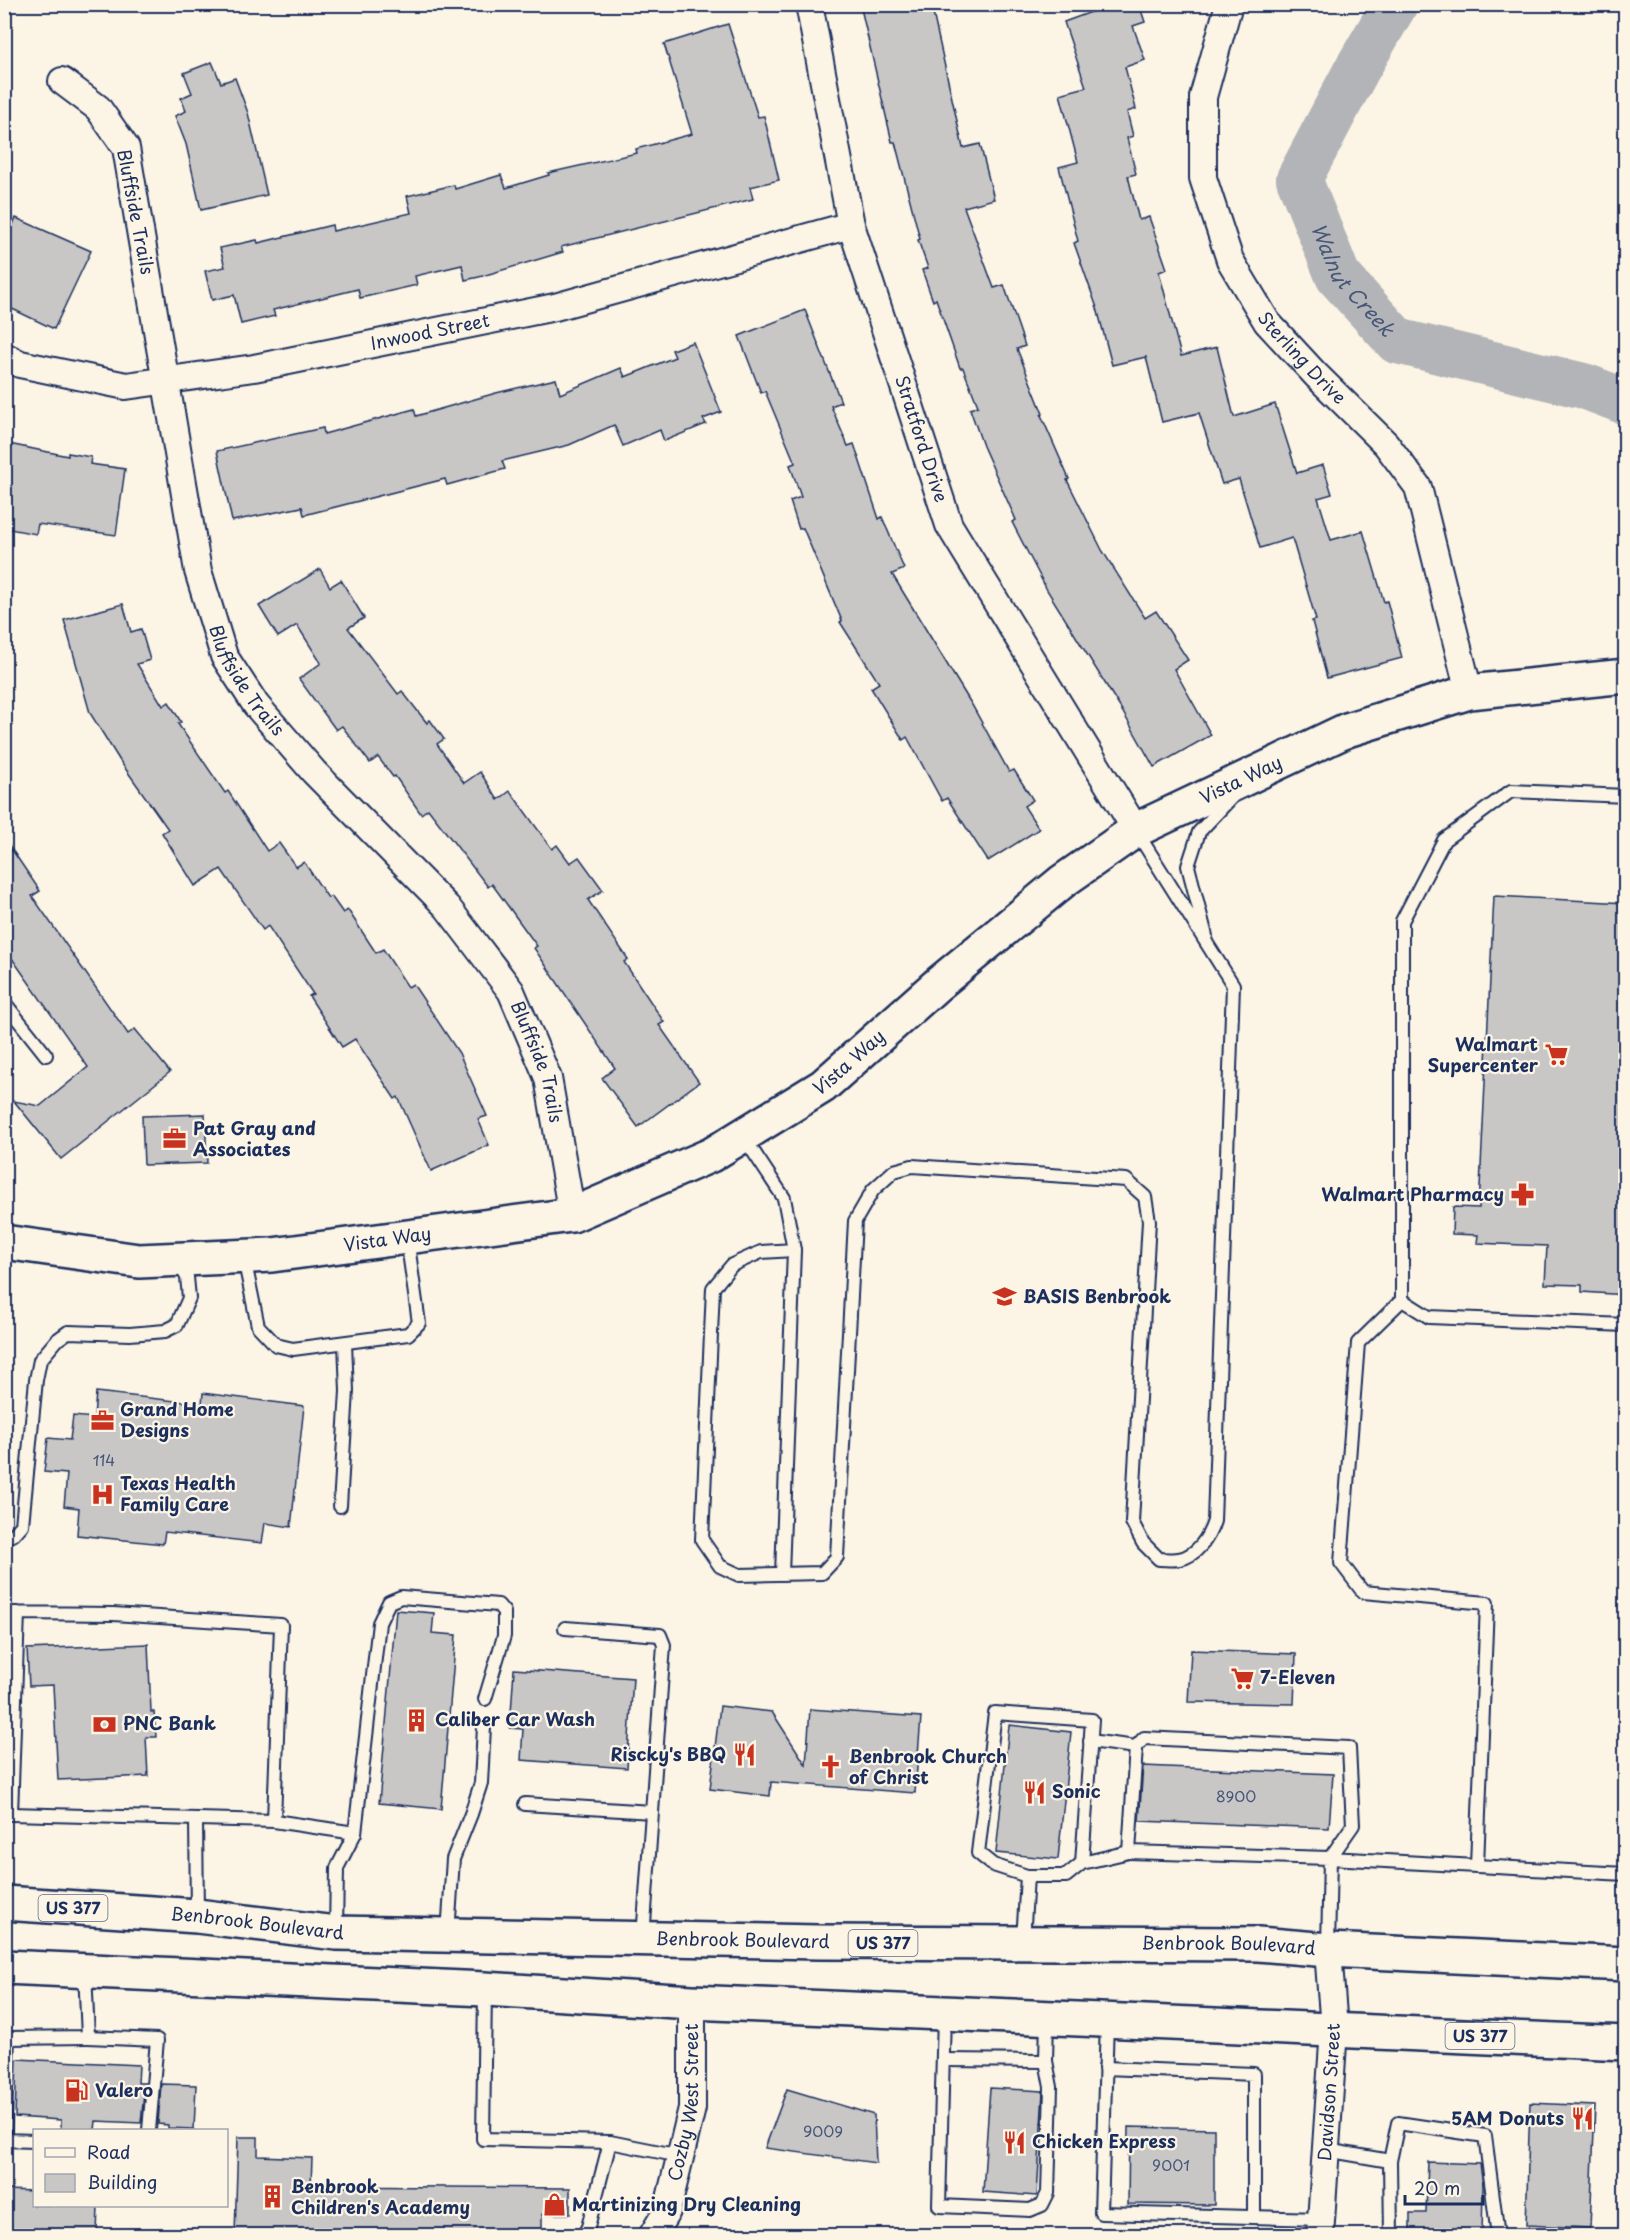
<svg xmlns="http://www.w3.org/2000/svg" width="1630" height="2240" font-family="'Playpen Sans',sans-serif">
  <rect width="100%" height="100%" fill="#fcf5e5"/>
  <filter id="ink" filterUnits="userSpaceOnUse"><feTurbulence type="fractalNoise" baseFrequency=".0167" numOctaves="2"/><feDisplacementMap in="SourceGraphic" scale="12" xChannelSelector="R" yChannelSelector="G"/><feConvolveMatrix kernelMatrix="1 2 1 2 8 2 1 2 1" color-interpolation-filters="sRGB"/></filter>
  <g filter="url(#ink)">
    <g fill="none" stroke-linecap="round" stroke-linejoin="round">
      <path stroke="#b2b4b8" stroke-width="46" id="s1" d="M1395 4 1356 71 1299 179 1338 276 1397 341 1584 386 1626 402"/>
    </g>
    <g fill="#c8c7c6" stroke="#1b2f5e" stroke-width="1.5">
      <polygon points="860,4 931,4 963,148 980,144 994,199 964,207 994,288 1004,285 1025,346 1017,349 1043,414 1041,415 1069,479 1067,480 1102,550 1145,618 1156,611 1188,660 1174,669 1211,735 1154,767 1121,709 1047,590 1012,522 1016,520 983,446 970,409 978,406 963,368 960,368 936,299 933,301 922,270 928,268 918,240 920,239 895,142 892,142"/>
      <polygon points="1113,4 1139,4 1145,22 1133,26 1145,60 1125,67 1136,109 1127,112 1133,136 1127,138 1136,174 1128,176 1139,220 1149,217 1167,269 1159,272 1181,356 1217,347 1234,417 1275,404 1297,473 1323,465 1332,494 1318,498 1331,540 1363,531 1384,602 1387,601 1402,658 1327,678 1312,621 1316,620 1292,538 1260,548 1239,479 1222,484 1199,413 1162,422 1146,357 1112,365 1097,308 1074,243 1078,241 1059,167 1078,162 1060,94 1086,87 1064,22"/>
      <polygon points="728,24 758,117 764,116 779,180 750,187 753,199 561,247 563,252 479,277 465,280 462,265 415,276 417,285 360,298 358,289 273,310 275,316 241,324 234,295 212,300 205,271 225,267 220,248 257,240 258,243 332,225 333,231 411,213 407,196 454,185 455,189 501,175 506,188 549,175 548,173 637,153 636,149 692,134 664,44"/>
      <polygon points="212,62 221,83 235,78 248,113 267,195 201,210 186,144 175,116 186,111 181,98 192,93 184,73"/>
      <polygon points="16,218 91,251 54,329 4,305 4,243"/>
      <polygon points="805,310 841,402 831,406 848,446 854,444 879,519 882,517 904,569 892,574 972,705 1009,772 1014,770 1033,800 1024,806 1039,829 988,861 947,798 942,801 907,737 903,740 871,688 879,683 840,622 842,621 803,528 799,529 790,501 801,497 790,465 795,463 765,391 761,393 739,336"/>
      <polygon points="693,342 721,412 703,419 706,424 664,441 660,430 623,446 614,425 569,445 502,461 505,469 447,485 445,479 304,515 302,507 232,521 217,451 323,428 324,434 414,409 416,416 496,393 556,379 560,394 621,368 625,377 675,357 672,350"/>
      <polygon points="4,443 68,456 68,453 91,457 90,464 125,469 116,535 38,524 36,534 4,528"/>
      <polygon points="320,569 330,587 341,580 364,618 348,628 398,694 402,691 427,723 430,720 444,739 437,744 464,783 480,772 498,800 510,791 552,849 557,845 570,863 579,857 603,890 588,900 628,959 624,962 664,1022 659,1025 699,1082 638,1127 602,1078 615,1068 534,948 537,946 492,884 488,887 428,809 421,814 395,776 393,777 378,757 370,763 342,726 336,730 299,679 321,663 297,625 278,637 259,606"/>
      <polygon points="123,604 131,632 141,629 150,660 137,664 163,706 169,702 181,722 178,724 225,793 228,791 267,851 279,843 296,867 304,862 328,898 331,896 343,913 348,910 376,953 383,949 408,987 413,984 459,1053 487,1116 478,1119 489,1145 431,1171 398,1097 395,1099 355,1039 342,1047 309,996 313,994 268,926 263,930 221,869 195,886 162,833 168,829 120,761 90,713 64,620"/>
      <polygon points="4,838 40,891 32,896 128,1034 135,1029 170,1072 61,1159 14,1101 40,1106 88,1067 4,947"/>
      <polygon points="1494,896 1626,903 1626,1295 1582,1292 1582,1285 1545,1284 1547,1246 1477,1243 1478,1235 1452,1234 1453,1207 1479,1208"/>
      <polygon points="205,1114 207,1163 144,1165 142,1116"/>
      <polygon points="96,1392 202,1404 203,1393 304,1406 291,1527 265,1523 262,1543 165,1532 163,1544 77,1535 79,1508 64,1506 67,1474 44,1472 48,1438 70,1440 73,1416 94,1418"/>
      <polygon points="396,1610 434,1613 432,1633 456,1635 441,1809 379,1803"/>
      <polygon points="148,1644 151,1712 154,1712 156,1737 146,1737 148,1776 58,1780 53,1685 29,1686 27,1649"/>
      <polygon points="1191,1650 1296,1654 1294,1704 1188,1702"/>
      <polygon points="514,1669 633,1678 627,1768 521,1760 523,1729 510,1728"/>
      <polygon points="720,1706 772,1712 806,1765 810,1709 921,1717 915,1793 771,1782 770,1796 710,1789"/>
      <polygon points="1009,1725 1071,1732 1058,1859 996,1853"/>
      <polygon points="1143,1766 1333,1774 1329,1828 1139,1821"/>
      <polygon points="17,2059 139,2065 138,2083 145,2083 141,2123 96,2121 95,2130 61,2130 61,2120 15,2117"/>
      <polygon points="161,2084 196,2085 194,2129 168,2128 168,2125 158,2124"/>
      <polygon points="990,2088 1043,2091 1037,2196 983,2192"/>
      <polygon points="787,2089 874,2115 876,2163 765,2148"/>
      <polygon points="1530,2103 1595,2106 1590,2228 1526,2225"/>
      <polygon points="1129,2127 1214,2129 1214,2205 1128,2204"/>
      <polygon points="238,2137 258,2137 258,2156 312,2158 311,2186 570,2188 570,2214 542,2214 542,2235 235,2235"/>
      <polygon points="1428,2162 1480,2164 1483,2186 1482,2235 1410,2235 1410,2213 1426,2213"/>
      <polygon points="4,2190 34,2191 34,2205 98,2205 97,2235 4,2235"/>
    </g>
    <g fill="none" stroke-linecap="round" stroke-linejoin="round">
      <defs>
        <g id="lane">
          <polyline points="1626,796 1511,791 1444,840 1402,921 1402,1300 1429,1317 1626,1325"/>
          <polyline points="1206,936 1188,866 1199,832 1233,796"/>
          <polyline points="4,1002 46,1055"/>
          <path d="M743 1136 784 1198 794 1250 761 1252 732 1265 713 1288 702 1540 720 1566 739 1575 822 1573 837 1557 855 1221 873 1190 894 1171 912 1166 1126 1180 1145 1197 1149 1221 1132 1522 1143 1543 1159 1559C1165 1559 1173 1560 1179 1559 1197 1556 1209 1537 1214 1521L1233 985 1136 831"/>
          <polyline points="244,1258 258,1326 276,1345 293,1349 408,1334 419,1323 407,1238"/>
          <polyline points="1402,1300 1358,1343 1341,1563 1363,1592 1487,1603 1477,1866 1626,1874"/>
          <polyline points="340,1506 347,1391 345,1343"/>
          <polyline points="4,1539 14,1534 22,1525 36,1380 40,1360 57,1340 68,1332 130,1334 165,1331 177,1325 189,1298 187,1277 178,1263"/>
          <polyline points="782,1574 794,1250"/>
          <polyline points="4,1613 18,1613 113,1614 281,1625 274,1821 11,1814 18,1613"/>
          <polyline points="565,1628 660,1635 664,1645 643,1938"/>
          <polyline points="1090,1741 1136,1747"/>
          <polyline points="525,1804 652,1812"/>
          <polyline points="196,1819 197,1914"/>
          <polyline points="274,1821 355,1833"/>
          <polyline points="1082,1863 1066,1876 1027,1876 993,1865 978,1853 995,1713 1092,1720 1082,1863 1129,1852"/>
          <polyline points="336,1933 337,1868 355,1833 379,1623 389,1602 401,1597 498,1605 504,1612 504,1636 485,1699"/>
          <polyline points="448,1934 453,1859 471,1814 481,1783 484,1727"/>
          <polyline points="1023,1941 1027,1876"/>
          <polyline points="1328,1947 1330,1858 1129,1852 1136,1747 1144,1738 1349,1748 1353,1825 1330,1858 1477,1866"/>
          <polyline points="485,1991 483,2139 610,2142 680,2156"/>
          <polyline points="944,2014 939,2206 1030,2210 1042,2205 1048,2193 1051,2087 1046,2061 1047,2019"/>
          <polyline points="1107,2021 1101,2213 1321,2219"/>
          <polyline points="88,2037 157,2040 149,2130"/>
          <polyline points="943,2060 1046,2061"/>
          <polyline points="1105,2068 1254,2074 1254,2217"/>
          <polyline points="34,2141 4,2140 8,2038 88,2037 85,1971"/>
          <polyline points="1326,2150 1390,2161 1391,2236"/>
          <polyline points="1390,2161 1398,2123 1485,2136 1498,2236"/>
          <polyline points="583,2236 588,2227 610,2142"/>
        </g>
        <g id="street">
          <path id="s2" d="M809 4 851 225 949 525 1136 830"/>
          <path id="s3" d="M1229 4 1203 97V178L1230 260 1267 322 1316 375 1386 444 1418 487 1469 692"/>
          <path id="s4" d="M62 81 98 108 126 148 198 571 224 656 256 705 314 772 447 907 511 991 548 1078 572 1215"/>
          <path id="s5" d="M4 356 20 364 126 386 254 368 555 307 851 225"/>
          <path id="s6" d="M652 2236 667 2211 692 2108V2002"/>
          <path id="s7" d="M1320 2236 1334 2029 1328 1950"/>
        </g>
        <g id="secondary">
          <path id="s8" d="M4 1242 139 1261 272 1255 572 1215 711 1155 823 1086 938 984 1063 881 1136 830 1347 730 1469 692 1626 676"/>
        </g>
        <g id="highway">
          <path id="s9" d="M4 1903 197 1916 336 1933 819 1942 1258 1944 1328 1950 1626 1964"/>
          <polyline points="4,1967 485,1989 692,2002 1626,2043"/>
        </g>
      </defs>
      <use href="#lane" stroke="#1b2f5e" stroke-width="16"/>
      <use href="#street" stroke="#1b2f5e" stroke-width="30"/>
      <use href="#secondary" stroke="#1b2f5e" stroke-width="38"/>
      <use href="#highway" stroke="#1b2f5e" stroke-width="38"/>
      <use href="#lane" stroke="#fcf5e5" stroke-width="12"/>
      <use href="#street" stroke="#fcf5e5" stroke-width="26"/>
      <use href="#secondary" stroke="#fcf5e5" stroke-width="33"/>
      <use href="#highway" stroke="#fcf5e5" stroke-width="33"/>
    </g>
  </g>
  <defs>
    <symbol id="supermarket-bare" viewBox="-9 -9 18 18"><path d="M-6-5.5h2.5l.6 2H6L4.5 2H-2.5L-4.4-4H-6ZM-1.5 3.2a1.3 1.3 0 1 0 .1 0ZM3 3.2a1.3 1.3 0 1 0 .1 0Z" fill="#c8321e" stroke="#fcf5e5" stroke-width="2.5" paint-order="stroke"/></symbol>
    <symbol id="office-bare" viewBox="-9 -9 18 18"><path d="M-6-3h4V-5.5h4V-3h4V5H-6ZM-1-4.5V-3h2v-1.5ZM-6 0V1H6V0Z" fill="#c8321e" stroke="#fcf5e5" stroke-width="2.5" paint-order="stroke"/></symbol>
    <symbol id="pharmacy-bare" viewBox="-9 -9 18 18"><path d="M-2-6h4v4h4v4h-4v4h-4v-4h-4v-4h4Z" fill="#c8321e" stroke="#fcf5e5" stroke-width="2.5" paint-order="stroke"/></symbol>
    <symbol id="school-bare" viewBox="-9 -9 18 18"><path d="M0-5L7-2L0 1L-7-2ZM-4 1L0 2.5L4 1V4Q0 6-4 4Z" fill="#c8321e" stroke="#fcf5e5" stroke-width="2.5" paint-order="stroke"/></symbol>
    <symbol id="hospital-bare" viewBox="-9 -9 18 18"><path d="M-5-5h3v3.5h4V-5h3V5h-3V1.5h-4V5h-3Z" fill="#c8321e" stroke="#fcf5e5" stroke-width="2.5" paint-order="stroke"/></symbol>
    <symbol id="building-bare" viewBox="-9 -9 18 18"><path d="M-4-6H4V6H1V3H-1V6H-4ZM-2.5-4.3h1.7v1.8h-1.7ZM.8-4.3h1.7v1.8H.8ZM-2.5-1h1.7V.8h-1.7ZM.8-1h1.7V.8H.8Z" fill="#c8321e" stroke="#fcf5e5" stroke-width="2.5" paint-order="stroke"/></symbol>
    <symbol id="bank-bare" viewBox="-9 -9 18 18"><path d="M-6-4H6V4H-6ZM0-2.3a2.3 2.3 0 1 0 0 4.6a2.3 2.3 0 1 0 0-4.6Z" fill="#c8321e" stroke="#fcf5e5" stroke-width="2.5" paint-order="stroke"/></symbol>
    <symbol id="restaurant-bare" viewBox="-9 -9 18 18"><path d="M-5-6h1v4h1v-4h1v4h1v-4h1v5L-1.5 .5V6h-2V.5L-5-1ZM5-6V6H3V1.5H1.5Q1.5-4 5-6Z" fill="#c8321e" stroke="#fcf5e5" stroke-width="2.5" paint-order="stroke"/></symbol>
    <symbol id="church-bare" viewBox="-9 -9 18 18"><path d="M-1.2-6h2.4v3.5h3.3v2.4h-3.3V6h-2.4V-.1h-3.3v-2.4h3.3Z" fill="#c8321e" stroke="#fcf5e5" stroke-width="2.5" paint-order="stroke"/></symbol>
    <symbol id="fuel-bare" viewBox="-9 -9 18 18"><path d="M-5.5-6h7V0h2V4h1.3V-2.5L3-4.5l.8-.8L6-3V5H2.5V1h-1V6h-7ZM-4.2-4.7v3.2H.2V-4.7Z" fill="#c8321e" stroke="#fcf5e5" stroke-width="2.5" paint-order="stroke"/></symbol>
    <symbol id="shop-bare" viewBox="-9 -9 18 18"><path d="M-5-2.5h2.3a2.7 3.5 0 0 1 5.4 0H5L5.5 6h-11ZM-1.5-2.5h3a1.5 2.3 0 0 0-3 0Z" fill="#c8321e" stroke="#fcf5e5" stroke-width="2.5" paint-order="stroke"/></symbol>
  </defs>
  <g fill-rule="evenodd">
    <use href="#supermarket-bare" x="1540" y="1038" width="33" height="33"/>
    <use href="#office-bare" x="158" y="1122" width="33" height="33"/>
    <use href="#pharmacy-bare" x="1506" y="1178" width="33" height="33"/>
    <use href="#school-bare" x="988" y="1280" width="33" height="33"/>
    <use href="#office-bare" x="86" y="1404" width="33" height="33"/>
    <use href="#hospital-bare" x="86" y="1478" width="33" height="33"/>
    <use href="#supermarket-bare" x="1226" y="1662" width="33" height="33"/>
    <use href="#building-bare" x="400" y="1704" width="33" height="33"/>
    <use href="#bank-bare" x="88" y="1708" width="33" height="33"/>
    <use href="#restaurant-bare" x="728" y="1738" width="33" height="33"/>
    <use href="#church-bare" x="814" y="1750" width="33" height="33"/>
    <use href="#restaurant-bare" x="1018" y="1776" width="33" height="33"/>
    <use href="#fuel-bare" x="60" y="2074" width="33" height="33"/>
    <use href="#restaurant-bare" x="1566" y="2102" width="33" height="33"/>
    <use href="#restaurant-bare" x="998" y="2126" width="33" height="33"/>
    <use href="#building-bare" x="256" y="2180" width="33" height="33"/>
    <use href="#shop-bare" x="538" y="2188" width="33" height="33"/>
  </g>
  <g text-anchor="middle" stroke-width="4.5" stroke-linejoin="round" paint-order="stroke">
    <g font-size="15" fill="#465578">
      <text x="104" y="1466">114</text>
      <text x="1236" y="1802">8900</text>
      <text x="823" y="2137">9009</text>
      <text x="1171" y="2171">9001</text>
    </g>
    <g fill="#fcf5e5" stroke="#5e6a86" stroke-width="1.5">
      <rect x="38.5" y="1895" width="69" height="26" rx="4.5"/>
      <rect x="848.5" y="1930" width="69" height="26" rx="4.5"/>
      <rect x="1445.5" y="2023" width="69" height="26" rx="4.5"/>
    </g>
    <g font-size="16" font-weight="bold" fill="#1b2f5e">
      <text x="73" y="1914">US 377</text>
      <text x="883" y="1949">US 377</text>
      <text x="1480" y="2042">US 377</text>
    </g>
    <g font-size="18" fill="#1b2f5e" stroke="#fcf5e5">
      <text transform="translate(135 212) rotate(79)" y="6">Bluffside Trails</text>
      <text dy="6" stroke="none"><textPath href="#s5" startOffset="435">Inwood Street</textPath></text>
      <text dy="6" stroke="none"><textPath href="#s3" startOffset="386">Sterling Drive</textPath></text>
      <text dy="6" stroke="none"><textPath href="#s2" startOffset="450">Stratford Drive</textPath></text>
      <text dy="6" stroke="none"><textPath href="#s4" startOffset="644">Bluffside Trails</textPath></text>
      <text dy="6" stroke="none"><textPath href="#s8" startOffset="1376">Vista Way</textPath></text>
      <text dy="6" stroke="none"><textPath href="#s4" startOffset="1130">Bluffside Trails</textPath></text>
      <text dy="6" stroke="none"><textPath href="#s8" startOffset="890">Vista Way</textPath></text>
      <text dy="6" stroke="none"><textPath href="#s8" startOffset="386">Vista Way</textPath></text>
      <text dy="6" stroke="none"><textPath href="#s9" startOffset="254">Benbrook Boulevard</textPath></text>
      <text dy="6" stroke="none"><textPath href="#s9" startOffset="740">Benbrook Boulevard</textPath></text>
      <text dy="6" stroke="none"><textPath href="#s9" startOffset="1226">Benbrook Boulevard</textPath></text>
      <text dy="6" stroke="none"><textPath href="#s7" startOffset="144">Davidson Street</textPath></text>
      <text dy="6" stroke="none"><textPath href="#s6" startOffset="140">Cozby West Street</textPath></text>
    </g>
    <g font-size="18" font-weight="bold" fill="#1b2f5e" stroke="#fcf5e5" text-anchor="start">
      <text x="1538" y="1051" text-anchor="end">Walmart<tspan x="1538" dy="21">Supercenter</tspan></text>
      <text x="193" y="1135">Pat Gray and<tspan x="193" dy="21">Associates</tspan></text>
      <text x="1504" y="1201" text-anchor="end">Walmart Pharmacy</text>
      <text x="1023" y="1303">BASIS Benbrook</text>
      <text x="120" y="1416">Grand Home<tspan x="120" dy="21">Designs</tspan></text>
      <text x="120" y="1490">Texas Health<tspan x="120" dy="21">Family Care</tspan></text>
      <text x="1260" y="1684">7-Eleven</text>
      <text x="435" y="1726">Caliber Car Wash</text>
      <text x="123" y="1730">PNC Bank</text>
      <text x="726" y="1761" text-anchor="end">Riscky's BBQ</text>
      <text x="849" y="1763">Benbrook Church<tspan x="849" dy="21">of Christ</tspan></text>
      <text x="1052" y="1798">Sonic</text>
      <text x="95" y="2097">Valero</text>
      <text x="1564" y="2125" text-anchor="end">5AM Donuts</text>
      <text x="1032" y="2148">Chicken Express</text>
      <text x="291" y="2193">Benbrook<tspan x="291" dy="21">Children's Academy</tspan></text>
      <text x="572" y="2211">Martinizing Dry Cleaning</text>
    </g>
    <g font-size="20" font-style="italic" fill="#485779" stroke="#fcf5e5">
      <text dy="7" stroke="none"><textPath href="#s1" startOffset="315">Walnut Creek</textPath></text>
    </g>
  </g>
  <rect width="1630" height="2240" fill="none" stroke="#fcf5e5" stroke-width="24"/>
  <rect x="12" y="12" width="1606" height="2216" fill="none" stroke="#1b2f5e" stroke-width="2" filter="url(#ink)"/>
  <rect x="33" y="2129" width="195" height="78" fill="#fcf5e5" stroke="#a2a6af" stroke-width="1.5"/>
  <rect x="45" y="2148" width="30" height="9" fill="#fcf5e5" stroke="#a2a6af" stroke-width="1.5"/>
  <text x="87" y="2159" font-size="18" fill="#1b2f5e">Road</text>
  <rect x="45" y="2174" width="30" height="18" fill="#c8c7c6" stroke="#a2a6af" stroke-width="1.5"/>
  <text x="87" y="2189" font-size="18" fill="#1b2f5e">Building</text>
  <path d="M1405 2195v9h78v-9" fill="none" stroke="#1b2f5e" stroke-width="3"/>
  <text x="1414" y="2195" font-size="18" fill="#1b2f5e" stroke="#fcf5e5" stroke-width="4.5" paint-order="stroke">20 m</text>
</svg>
